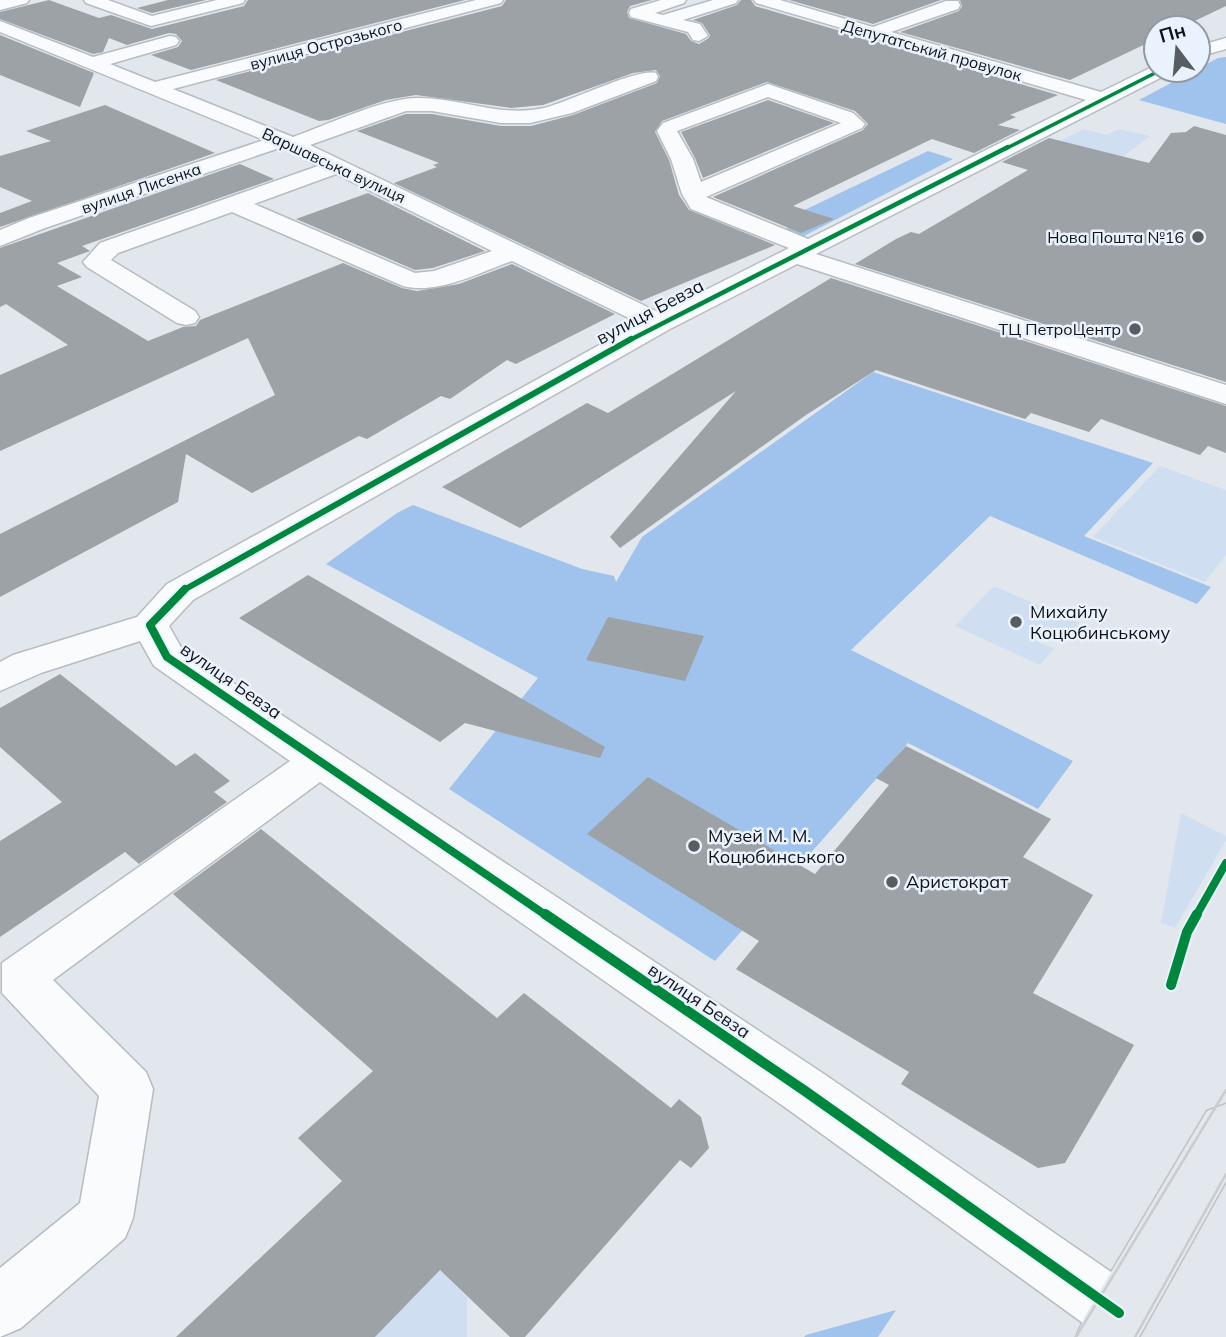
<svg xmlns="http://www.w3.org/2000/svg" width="1226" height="1337" font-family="Mulish,sans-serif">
  <rect width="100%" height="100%" fill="#e1e7ed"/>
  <g fill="#cfdff1">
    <polygon points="1084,129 1107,135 1119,129 1150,136 1116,162 1030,156"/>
    <polygon points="1160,466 1226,490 1226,555 1205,582 1093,537"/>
    <polygon points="994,586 1079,623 1067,638 1044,629 1034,640 1054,649 1040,665 955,626"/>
    <polygon points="1181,813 1226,836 1226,840 1175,928 1161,923"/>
    <polygon points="440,1270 467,1297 467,1337 375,1337"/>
  </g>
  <g fill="#9fc3ec">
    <polygon points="1226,57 1226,124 1139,100 1218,58"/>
    <polygon points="928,151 953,159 802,237 785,233 792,216"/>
    <polygon points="873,372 1153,463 1084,536 1211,587 1197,604 990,516 851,650 1073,761 1038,809 908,743 715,961 449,789 538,678 326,564 397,513 413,505 582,569 614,576 616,582 642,537"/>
    <polygon points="896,1310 878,1337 804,1337 806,1335"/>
  </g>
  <g fill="#9da2a7">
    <polygon points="49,0 99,18 111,15 152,29 244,6 248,0 465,0 191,70 151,55 178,47 182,41 176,34 169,33 127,45 109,38 103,52 93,54 0,19 0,12"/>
    <polygon points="168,0 206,0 152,13 137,8"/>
    <polygon points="506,0 652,0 630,6 627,12 629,18 686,34 691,41 699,44 709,38 710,35 702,23 693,20 737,5 741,0 751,0 755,6 1058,95 1010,115 1016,117 998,125 1020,130 974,153 932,139 793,206 834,219 801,233 713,197 863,130 868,124 855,111 767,82 662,121 655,132 669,160 679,195 689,210 775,245 641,301 394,183 437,167 433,165 439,163 357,131 406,114 432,114 501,126 531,126 573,115 657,83 660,76 656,70 633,73 543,105 511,108 416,95 386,100 328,120 319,121 216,80 502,6"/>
    <polygon points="789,0 941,0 873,24"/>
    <polygon points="960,0 1226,0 1226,6 1180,28 1156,28 1156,39 1070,80 900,32 959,11 962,6"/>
    <polygon points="0,35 94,73 80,107 0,75"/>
    <polygon points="768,100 834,123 703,178 695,158 681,132"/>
    <polygon points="105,105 215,153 0,227 0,213 32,201 0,187 0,156 51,141 26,131"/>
    <polygon points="1194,126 1226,135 1226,382 855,264 896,239 911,232 919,234 1028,170 1002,162 1049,138 1149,163 1171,133 1186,132"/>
    <polygon points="240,164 274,179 82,246 90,251 57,263 82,277 57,286 148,341 183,327 196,326 200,320 343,263 402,288 417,291 459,284 512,264 615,314 516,364 507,360 450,399 441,396 367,439 359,436 252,493 186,454 178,502 0,597 0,534 275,395 248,338 0,451 0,375 68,345 6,304 0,307 0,248"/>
    <polygon points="368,193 485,251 433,268 415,270 296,219"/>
    <polygon points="831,278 1226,406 1226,453 1208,446 1200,455 1101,419 1089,432 1031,413 1025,419 876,370 806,415 620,548 610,537 736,391 520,528 442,487 587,403 608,413"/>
    <polygon points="308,575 605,747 600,758 465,723 440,742 239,618"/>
    <polygon points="608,617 704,636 685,681 586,660"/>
    <polygon points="60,674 176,766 195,753 230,781 214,792 227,802 139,864 125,852 0,937 0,841 62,802 0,747 0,708"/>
    <polygon points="906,746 1051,819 1023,857 1093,895 1033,993 1134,1045 1065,1163 1038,1168 901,1084 909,1072 736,969 759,941 587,834 648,777 815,874 889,785 876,778"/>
    <polygon points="261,829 497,1018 524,993 671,1108 679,1099 701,1117 709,1148 691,1168 680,1160 525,1337 510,1337 440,1270 375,1337 176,1337 342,1181 298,1138 373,1071 173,894"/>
  </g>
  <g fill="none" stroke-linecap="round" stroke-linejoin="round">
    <defs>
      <g id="minor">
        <polygon points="0,0 29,0 27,3 0,10"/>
        <polygon points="84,0 108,0 152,16 217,0 245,0 243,3 151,26 86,3"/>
        <path d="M476 0H503L501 3 173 89 293 137C327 125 381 99 416 98 460 97 499 118 544 108 569 102 637 68 656 73L658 77 656 81 572 113 530 123H501L432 111H406L310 145 660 313 789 248 691 209 682 194 671 159 657 131 663 123 768 84 853 113 865 124 862 128 706 197 808 239 1086 100 756 3 754 0H780L873 27 946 1H958L960 5 958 9 891 32 1101 92 1154 66 1156 70H1170L1168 74 816 254 1226 385V404L797 264 670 329 193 600 169 626 182 649 824 1074 1140 1292 1149 1313 1140 1334C1128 1337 1110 1337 1098 1334L786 1108 320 782 53 980 146 1072 153 1089 133 1218 125 1238 21 1328 0 1337V1268L80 1203 99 1096 2 993V963L290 761 154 666 140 641 41 673 0 691V662L13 655 137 617 167 584 639 323 512 261C480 272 438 295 403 286L232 212 118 253 111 260 195 311 199 317 195 323 186 325 177 323 87 267 83 262 100 243 318 166 282 147 45 228 0 246V230L29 218 264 140 0 32V21L93 57 170 36 176 37 179 41 176 45 110 64 155 82ZM768 97 841 123 701 182 693 159 677 131ZM336 174 492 251 434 271 415 273 254 204Z"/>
        <polygon points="661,0 686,0 684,3 655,13 663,15 713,0 738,0 736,3 683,20 700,24 708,36 699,41 693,40 688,32 631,17 629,13 631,9"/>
        <polygon points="1226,38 1226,49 1198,57 1198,46"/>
      </g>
      <polygon id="major" points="1226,1104 1226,1181 1139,1337 1076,1337 1085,1316 1207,1111"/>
    </defs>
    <use href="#minor" stroke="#b7bcc0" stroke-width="3"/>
    <use href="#major" stroke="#c0c2c6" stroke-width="3"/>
    <use href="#minor" fill="#fafbfc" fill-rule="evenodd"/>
    <use href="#major" fill="#e3e8ee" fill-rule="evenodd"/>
    <g stroke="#caccce" stroke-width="2.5">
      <polyline points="1076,1337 1226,1090"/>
      <polyline points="1135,1337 1226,1174"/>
    </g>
    <defs>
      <polyline id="cycleway-far4" points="1005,149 1161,70"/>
      <polyline id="cycleway-far3" points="628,341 1008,147"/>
      <polyline id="cycleway-far2" points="182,591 631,339"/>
      <g id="cycleway-far1">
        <polyline points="185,589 150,625 167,657 547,916"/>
        <polyline points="1196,916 1226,863"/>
      </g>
      <g id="cycleway">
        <polyline points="545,914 805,1091 1119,1313"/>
        <polyline points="1171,985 1187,932 1197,914"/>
      </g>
    </defs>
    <use href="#cycleway-far4" stroke="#eaf3fd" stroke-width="5"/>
    <use href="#cycleway-far3" stroke="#eaf3fd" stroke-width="7"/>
    <use href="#cycleway-far2" stroke="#eaf3fd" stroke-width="10"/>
    <use href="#cycleway-far1" stroke="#eaf3fd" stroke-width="12"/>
    <use href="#cycleway" stroke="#eaf3fd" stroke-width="14"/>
    <use href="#cycleway-far4" stroke="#00873e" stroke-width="3.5"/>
    <use href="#cycleway-far3" stroke="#00873e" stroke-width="4.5"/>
    <use href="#cycleway-far2" stroke="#00873e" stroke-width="6"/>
    <use href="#cycleway-far1" stroke="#00873e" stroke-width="8"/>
    <use href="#cycleway" stroke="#00873e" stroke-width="10"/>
  </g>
  <g fill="#585d62" stroke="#eaf3fd" stroke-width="2.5">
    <circle cx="1198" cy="237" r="7"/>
    <circle cx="1135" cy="329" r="7"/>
    <circle cx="1016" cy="622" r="7"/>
    <circle cx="694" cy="846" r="7"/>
    <circle cx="892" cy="882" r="7"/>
  </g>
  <g text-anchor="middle" stroke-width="5" stroke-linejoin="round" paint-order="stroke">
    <g font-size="16" fill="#0f1317" stroke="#eaf3fd">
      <text transform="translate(326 44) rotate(-15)" y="6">вулиця Острозького</text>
      <text transform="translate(932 50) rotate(16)" y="6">Депутатський провулок</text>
      <text transform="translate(334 165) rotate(25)" y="6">Варшавська вулиця</text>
      <text transform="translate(141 188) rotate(-19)" y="6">вулиця Лисенка</text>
    </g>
    <g font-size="16" fill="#0f1317" stroke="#eaf3fd" text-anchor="end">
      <text x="1184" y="243">Нова Пошта №16</text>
      <text x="1121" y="335">ТЦ ПетроЦентр</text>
    </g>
    <g font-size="18" fill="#0f1317" stroke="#eaf3fd">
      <text transform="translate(650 312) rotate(-28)" y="6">вулиця Бевза</text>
      <text transform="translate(231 681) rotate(35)" y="6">вулиця Бевза</text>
      <text transform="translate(699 1001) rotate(34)" y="6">вулиця Бевза</text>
    </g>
    <g font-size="18" fill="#0f1317" stroke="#eaf3fd" text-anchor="start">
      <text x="1030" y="618">Михайлу<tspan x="1030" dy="21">Коцюбинському</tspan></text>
      <text x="708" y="842">Музей М. М.<tspan x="708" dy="21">Коцюбинського</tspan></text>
      <text x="906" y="888">Аристократ</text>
    </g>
  </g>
  <g transform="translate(1177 49) rotate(344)"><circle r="33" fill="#eaf3fd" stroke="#9299a1" stroke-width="2"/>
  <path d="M0-5L12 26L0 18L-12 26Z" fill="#585d62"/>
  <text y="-10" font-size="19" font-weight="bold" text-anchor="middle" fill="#0f1317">Пн</text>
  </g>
</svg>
